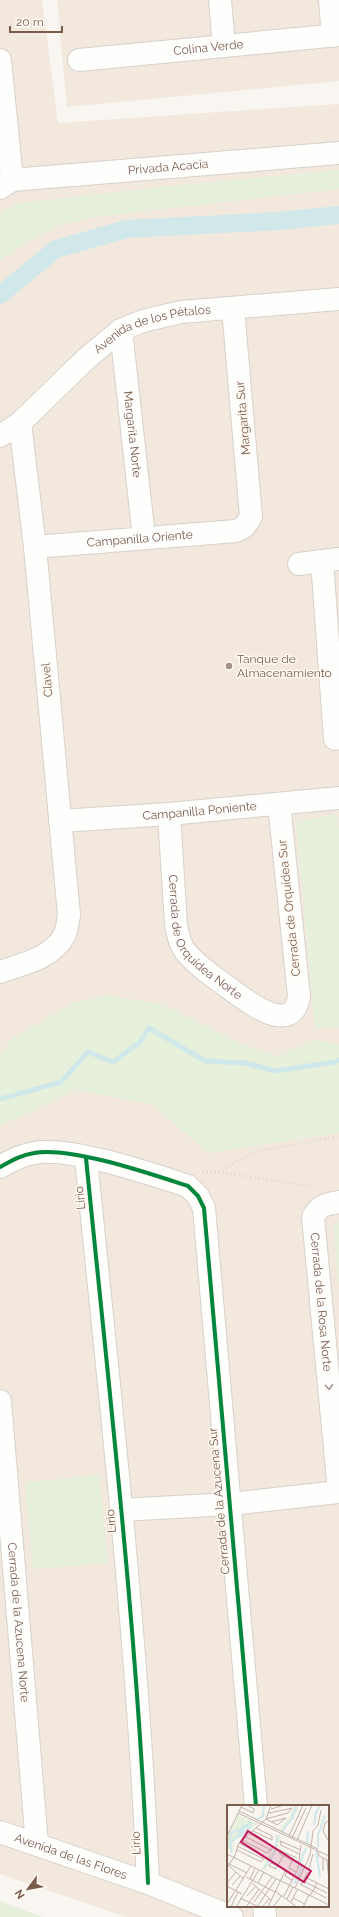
<svg xmlns="http://www.w3.org/2000/svg" width="339" height="1917" font-family="Raleway,sans-serif">
  <rect width="100%" height="100%" fill="#f9f5f0"/>
  <g fill="#f2e8de" fill-rule="evenodd">
    <path d="M0 0H42L58 123 339 104V1917H126L0 1874ZM228 1806H328V1906H228Z"/>
    <polygon points="57,0 339,0 339,81 67,107"/>
  </g>
  <g fill="#e7f0db">
    <polygon points="339,170 339,189 102,216 59,225 25,244 0,260 0,213 19,203 169,186"/>
    <polygon points="337,814 339,836 339,1027 315,1029 296,822"/>
    <polygon points="108,995 164,1005 239,1043 277,1056 314,1040 339,1044 339,1133 209,1153 151,1104 76,1090 0,1126 0,1058 10,1040 73,1003"/>
    <polygon points="339,1223 339,1292 333,1224"/>
    <polygon points="99,1474 108,1563 33,1569 25,1483"/>
    <polygon points="0,1901 42,1917 0,1917"/>
  </g>
  <g fill="none" stroke-linecap="round" stroke-linejoin="round">
    <polyline stroke="#d0e8ea" stroke-width="5" points="0,1099 61,1082 88,1052 113,1062 140,1042 149,1028 205,1061 245,1063 276,1071 334,1062 339,1060"/>
    <polyline stroke="#d0e8ea" stroke-width="18" points="0,295 56,249 127,229 279,221 339,215"/>
    <defs>
      <g id="minor">
        <polyline points="220,0 224,46"/>
        <polyline points="330,0 333,36"/>
        <polyline points="0,60 12,180"/>
        <path id="s1" d="M79 60 339 35"/>
        <path id="s2" d="M0 188 12 180 339 153"/>
        <path id="s3" d="M121 330 144 538"/>
        <path id="s4" d="M0 436 20 423 87 358 121 330 143 321 181 312 339 299"/>
        <path id="s5" d="M35 547 236 531 244 527 251 517 233 308"/>
        <polyline points="322,561 335,739"/>
        <polyline points="299,564 339,559"/>
        <path id="s6" d="M169 814 176 925C178 934 179 943 185 951 197 966 214 977 229 988 246 1001 293 1038 299 996L279 804"/>
        <path id="s7" d="M60 821 169 814 339 798"/>
        <path d="M0 972C22 964 51 959 64 936 67 930 68 922 69 915L35 547 20 423"/>
        <path d="M86 1158C110 1399 138 1640 148 1883"/>
        <path d="M0 1167C11 1161 21 1155 34 1153 70 1146 151 1174 188 1186L198 1196 204 1208 256 1806"/>
        <path id="s8" d="M339 1202C326 1204 320 1205 313 1217L339 1491"/>
        <path id="s9" d="M0 1401 37 1844"/>
        <polyline points="121,1510 230,1504 339,1492"/>
        <path id="s10" d="M0 1832 148 1883 232 1917"/>
        <polyline points="264,1906 265,1917"/>
      </g>
    </defs>
    <use href="#minor" stroke="#d7d1cb" stroke-width="24"/>
    <g stroke="#dcd5d0" stroke-width="2.5" stroke-dasharray="1 3" stroke-linecap="butt">
      <polyline points="203,1172 219,1172 317,1187"/>
      <polyline points="219,1172 235,1162 259,1151 339,1136"/>
    </g>
    <use href="#minor" stroke="#fefefd" stroke-width="22"/>
    <defs>
      <g id="cycleway">
        <path d="M86 1158C110 1399 138 1640 148 1883"/>
        <path d="M0 1167C11 1161 21 1155 34 1153 70 1146 151 1174 188 1186L198 1196 204 1208 256 1806"/>
      </g>
    </defs>
    <use href="#cycleway" stroke="#fffaf3" stroke-width="6"/>
    <use href="#cycleway" stroke="#00873e" stroke-width="4"/>
  </g>
  <defs><path id="oneway-chevron" d="M-2-3.5L2.5 0L-2 3.5" fill="none" stroke-width="1.6" stroke-linecap="round" stroke-linejoin="round"/></defs>
  <use stroke="#a8958b" href="#oneway-chevron" transform="translate(329 1387) rotate(85)"/>
  <circle fill="#a69286" stroke="#fffaf3" stroke-width="1.5" cx="229" cy="666" r="4"/>
  <g text-anchor="middle" stroke-width="3" stroke-linejoin="round" paint-order="stroke">
    <g font-size="12" fill="#7a5c4d" stroke="#fffaf3">
      <text dy="4" stroke="none"><textPath href="#s1" startOffset="130">Colina Verde</textPath></text>
      <text dy="4" stroke="none"><textPath href="#s2" startOffset="171">Privada Acacia</textPath></text>
      <text dy="4" stroke="none"><textPath href="#s4" startOffset="191">Avenida de los Pétalos</textPath></text>
      <text transform="translate(243 418) rotate(-95)" y="4">Margarita Sur</text>
      <text dy="4" stroke="none"><textPath href="#s3" startOffset="105">Margarita Norte</textPath></text>
      <text dy="4" stroke="none"><textPath href="#s5" startOffset="105">Campanilla Oriente</textPath></text>
      <text transform="translate(47 680) rotate(-95)" y="4">Clavel</text>
      <text dy="4" stroke="none"><textPath href="#s7" startOffset="140">Campanilla Poniente</textPath></text>
      <text transform="translate(289 908) rotate(-96)" y="4">Cerrada de Orquídea Sur</text>
      <text dy="4" stroke="none"><textPath href="#s6" startOffset="136">Cerrada de Orquídea Norte</textPath></text>
      <text transform="translate(80 1198) rotate(-96)" y="4">Lirio</text>
      <text dy="4" stroke="none"><textPath href="#s8" startOffset="117">Cerrada de la Rosa Norte</textPath></text>
      <text transform="translate(219 1501) rotate(-95)" y="4">Cerrada de la Azucena Sur</text>
      <text transform="translate(111 1521) rotate(-95)" y="4">Lirio</text>
      <text dy="4" stroke="none"><textPath href="#s9" startOffset="222">Cerrada de la Azucena Norte</textPath></text>
      <text transform="translate(136 1843) rotate(-92)" y="4">Lirio</text>
      <text dy="4" stroke="none"><textPath href="#s10" startOffset="75">Avenida de las Flores</textPath></text>
    </g>
    <g font-size="12" fill="#7a5c4d" stroke="#fffaf3" text-anchor="start">
      <text x="237" y="663">Tanque de<tspan x="237" dy="14">Almacenamiento</tspan></text>
    </g>
  </g>
  <g transform="translate(227 1805)">
    <rect width="102" height="102" fill="#f9f5f0"/>
    <path d="M67 0H71V5L56 28 52 25 66 6ZM11 10 31 19 7 35 6 45 0 42V33ZM49 29 53 30 52 40 49 49 43 55 51 59 43 57 37 67 34 65 42 49 47 46Z" fill="#e7f0db"/>
    <path fill="none" stroke="#d0e8ea" stroke-width="2" d="M30 14 36 11 37 0M87 20 89 7 94 0M55 26 66 13 65 9 68 6 69 0M11 32 17 23 23 19M12 32 25 20M2 38 4 28 16 23M80 39 81 26M91 42V30L98 11M4 45V37L8 34M89 46 93 72M5 48 3 38 10 32 16 21 25 18M38 62 47 49 51 30M67 79 74 65V55L79 43"/>
    <path fill="none" stroke="#c2b3aa" stroke-width="1" d="M14 2 26 8 27 4 20 0M44 4 57 0M12 6 91 44M11 8 102 51M42 8 65 3M39 14 61 8 65 3M39 14 50 20 59 13M102 15 98 18 96 26 102 37M44 17 59 13M26 26 45 35V31L29 23M0 31 15 0M62 31 76 0M19 32 44 45M65 33 79 3M15 35 40 48 45 44V41L23 29M70 35 85 0M10 41 37 54M10 45 34 57 38 52 12 38M91 46 92 51 102 56M0 49 102 100M72 49 54 40 53 36 74 45M7 53 12 38 39 14 44 0M96 53V66M100 55 102 76M65 56 62 63 69 67M0 58 20 68M70 58 53 49 52 45 70 53M2 61 17 74M51 61 44 58 42 61 49 64 56 51M0 63 7 52M82 64 86 49M19 72 48 87M78 72 102 84M23 74 28 63M65 75 58 71 60 67 67 71M76 76 100 88M0 78 9 67M25 78 44 95M31 78 37 67M73 79 99 93M5 80 13 71M74 80 81 67M0 81 15 89M68 83 83 50 86 26 91 20 94 5M48 86 70 102M20 91 29 81M57 91 71 64 74 40M83 91 90 78M13 93 32 102M66 93 78 99M60 94 66 82M27 97 45 72M64 97 70 85M0 99 24 61M4 102 11 87M9 102 32 65M19 102 32 84M30 102 49 74M35 102 43 93M41 102 59 64M46 102 55 90M76 102 82 90"/>
    <path fill="#c2185b" fill-opacity="0.15" stroke="#c2185b" stroke-width="2" d="M21 26 84 66 77 77 14 37Z"/>
    <rect width="102" height="102" fill="none" stroke="#7a5c4d" stroke-width="2"/>
  </g>
  <g transform="translate(28 1889) rotate(238)" stroke="#fffaf3" stroke-width="3" paint-order="stroke">
  <path d="M0-3L7 15L0 10L-7 15Z" fill="#7a5c4d"/>
  <text y="-6" font-size="11" font-weight="bold" text-anchor="middle" fill="#7a5c4d">N</text>
  </g>
  <path d="M10 26v6h52v-6" fill="none" stroke="#7a5c4d" stroke-width="2"/>
  <text x="16" y="26" font-size="12" fill="#7a5c4d" stroke="#fffaf3" stroke-width="3" paint-order="stroke">20 m</text>
</svg>
